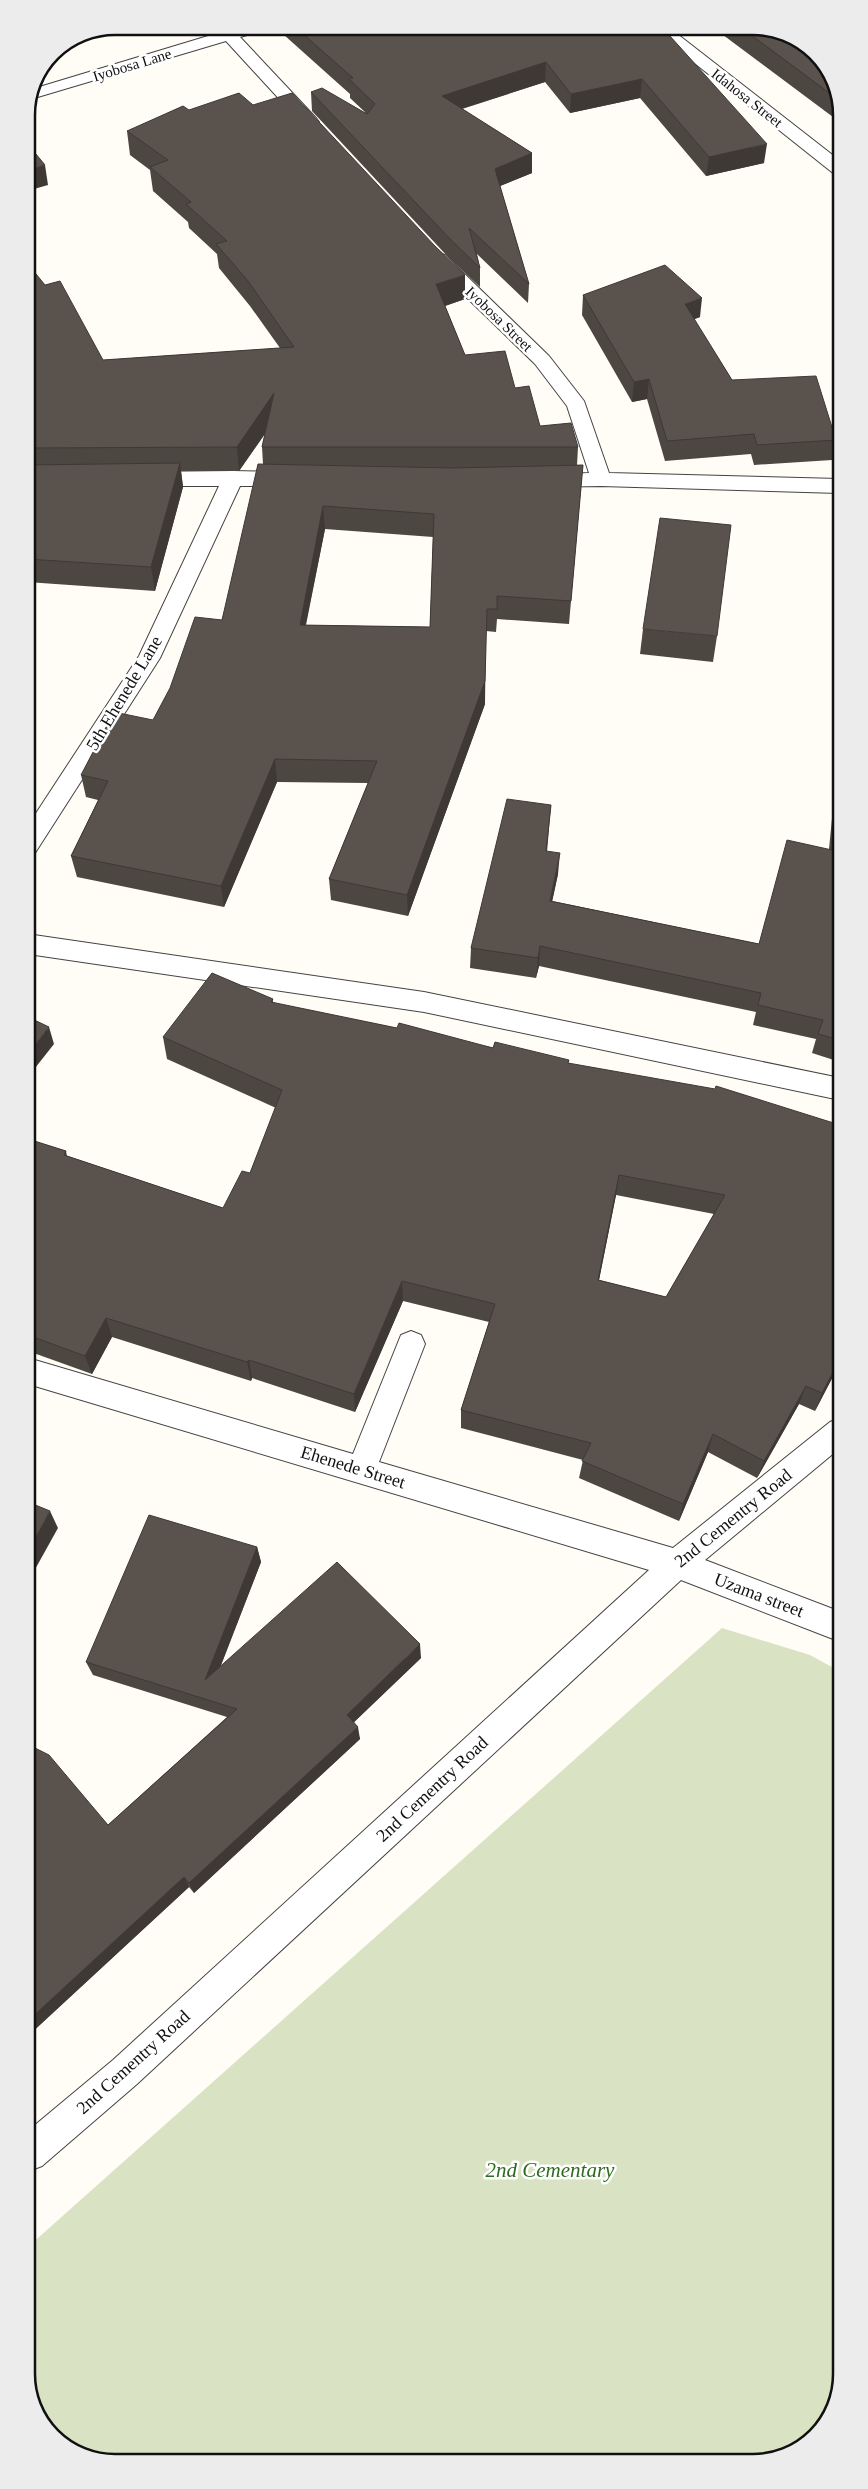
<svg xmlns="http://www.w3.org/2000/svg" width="868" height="2489" font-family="'Times New Roman',serif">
  <rect width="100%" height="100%" fill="#fffdf5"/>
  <polygon fill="#d9e3c4" points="722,1628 810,1655 841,1672 842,2374 823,2428 776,2460 109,2463 57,2441 29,2397 29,2246"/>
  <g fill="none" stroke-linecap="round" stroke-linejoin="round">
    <defs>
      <g id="minor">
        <polygon points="213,26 230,26 232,28 266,26 264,30 240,37 316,118 319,122 316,126 304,126 226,41 31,99 36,88 218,33"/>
        <polygon points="648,26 667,26 839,160 839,174 833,173"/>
        <polygon points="438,253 445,255 549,356 584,401 609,473 839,479 839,493 601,486 546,487 539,485 536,480 539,475 589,473 567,406 535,364 431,263 429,259 431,255"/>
        <polygon points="233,471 293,472 300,474 303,479 300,484 293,486 240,486 160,658 35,853 27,856 27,827 139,656 219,486 143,486 136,484 133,479 136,474 143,472"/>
        <polygon points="27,934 424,992 840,1078 840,1100 424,1012 28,954"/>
        <polygon points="411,1331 421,1335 425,1344 379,1462 673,1548 830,1422 840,1418 840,1448 705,1560 841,1612 841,1642 681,1580 137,2084 42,2166 29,2171 29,2130 113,2060 649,1570 28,1384 28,1358 353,1454 401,1335"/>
      </g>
    </defs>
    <use href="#minor" stroke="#444" stroke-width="2"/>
    <use href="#minor" fill="#fff" fill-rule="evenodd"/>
  </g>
  <g fill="#4d4742" fill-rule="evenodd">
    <polygon points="274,26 661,26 764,163 706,176 640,98 570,113 545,82 462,109 532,153 532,173 500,186 529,284 528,303 477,254 480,268 480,287 450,259 312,111 311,92 366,113 350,98 350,94"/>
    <polygon points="711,26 759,26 839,92 833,117"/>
    <path d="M127 131 465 299 445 306 465 355 515 388 540 426 578 447 577 465H583L569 624 497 619 496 632 486 631 485 704 408 916 331 900 329 879 368 783 277 782 224 907 77 877 71 856 98 800 86 797 81 775 153 720 222 620 263 464 262 447 265 434 239 471H181L183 487 155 591 27 582V263L103 360 280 348 250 306 219 268 217 254 189 228 188 222 153 191 150 170 130 155ZM325 529 433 537 430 627 306 625Z"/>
    <polygon points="583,295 700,317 694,319 732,380 836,440 832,460 754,465 751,454 665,461 647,399 632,402 582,315"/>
    <polygon points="643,629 717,636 713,662 640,654"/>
    <polygon points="840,736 840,1062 812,1053 816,1039 753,1025 756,1012 539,966 536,978 470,968 471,948 551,805 547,852 558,874 552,901 759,944 829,849"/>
    <path d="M273 999V1003L569 1063 836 1246 840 1247V1363L815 1411 799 1404 757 1478 708 1452 679 1521 579 1478 583 1460 461 1428V1410L489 1322 403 1301 355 1412 252 1378 251 1381 112 1337 92 1374 28 1351V1139L66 1151 67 1156 223 1208 250 1173 276 1108 167 1059 163 1037ZM616 1195 714 1214 666 1297 599 1280Z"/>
    <polygon points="257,1547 261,1562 220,1668 421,1658 354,1722 360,1739 194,1893 189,1887 29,2035 29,1745 108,1825 227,1717 93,1675 86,1662"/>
  </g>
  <g fill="#3f3936">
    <polygon points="546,62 545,82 442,115 442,96"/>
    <polygon points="642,79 640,98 570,113 571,94"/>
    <polygon points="839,97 839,115 833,117 836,98"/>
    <polygon points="767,144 764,163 706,176 709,157"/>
    <polygon points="532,153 532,173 495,188 495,169"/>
    <polygon points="45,165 48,185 27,191 26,171"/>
    <polygon points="465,275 465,299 436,309 436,284"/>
    <polygon points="702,298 700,317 682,324 685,304"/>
    <polygon points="649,379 647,399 632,402 634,382"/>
    <polygon points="274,393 276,417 239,471 237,447"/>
    <polygon points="180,463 183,487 155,591 151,567"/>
    <polygon points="323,506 325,529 301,647 300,625"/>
    <polygon points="485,681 485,704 408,916 407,895"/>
    <polygon points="275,759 277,782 224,907 221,886"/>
    <polygon points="560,853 558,874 548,921 550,901"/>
    <polygon points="540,946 539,966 536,978 538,958"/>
    <polygon points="49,1027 54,1044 28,1077 28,1054"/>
    <polygon points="619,1175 616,1195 595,1300 598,1280"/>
    <polygon points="402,1281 403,1301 355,1412 354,1394"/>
    <polygon points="106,1318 112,1337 92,1374 85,1356"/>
    <polygon points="840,1359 840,1363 815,1411 822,1393"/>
    <polygon points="249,1360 252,1378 251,1381 247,1362"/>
    <polygon points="806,1386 799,1404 757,1478 764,1461"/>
    <polygon points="713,1434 708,1452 679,1521 683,1504"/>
    <polygon points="50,1511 58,1528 28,1582 28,1551"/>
    <polygon points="257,1547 261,1562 210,1693 205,1680"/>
    <polygon points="420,1644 421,1658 349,1727 347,1715"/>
    <polygon points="358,1727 360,1739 194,1893 189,1883"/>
    <polygon points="184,1877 189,1887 29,2035 29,2020"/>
  </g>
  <g fill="#5a524d" stroke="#3f3936" fill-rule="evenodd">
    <polygon points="294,26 661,26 767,144 709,157 642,79 571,94 546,62 442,96 532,153 495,169 529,284 469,228 480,268 450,239 311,92 322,88 367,114 375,104 349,79 353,78"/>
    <polygon points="739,26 759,26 811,48 839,92 839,97 836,98"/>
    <polygon points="239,93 253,105 292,93 434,245 465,275 436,284 465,355 505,351 515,388 529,386 540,426 571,423 578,447 262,447 274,393 237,447 27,448 27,263 45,285 60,281 103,360 294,347 248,281 216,244 227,241 186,204 191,202 150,167 168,160 127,131 183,106 189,110"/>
    <polygon points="26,142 45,165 26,171"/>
    <polygon points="665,265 702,298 685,304 732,380 816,376 836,440 757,445 754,434 667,441 649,379 634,382 583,295"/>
    <polygon points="180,463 151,567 27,559 27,465"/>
    <path d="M258 464 453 468 583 465 571 601 497 596V609H487L485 681 407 895 329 879 377 761 275 759 221 886 71 856 108 781 81 775 114 712 153 720 170 688 195 617 222 620ZM323 506 434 514 430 627 300 625Z"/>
    <polygon points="660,518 731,525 717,636 643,629"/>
    <polygon points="840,771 840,1040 818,1034 823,1020 758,1005 761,993 540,946 538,958 471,948 507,799 551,805 546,851 560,853 550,901 759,944 787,840 832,850"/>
    <path d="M212 973 273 999 271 1002 397 1028 399 1023 493 1048 495 1042 569 1060 568 1063 715 1089 716 1086 840 1125V1233L836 1246 840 1247V1359L822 1393 806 1386 764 1461 713 1434 683 1504 582 1461 591 1443 461 1410 495 1304 402 1281 354 1394 249 1360 247 1362 106 1318 85 1356 28 1335V1139L66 1151 64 1155 223 1208 242 1171 250 1173 282 1090 163 1037ZM619 1175 725 1195 666 1297 598 1280Z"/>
    <polygon points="28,1017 49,1027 28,1054"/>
    <polygon points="28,1502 50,1511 28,1551"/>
    <polygon points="149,1515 257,1547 205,1680 337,1562 420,1644 347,1715 358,1727 189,1883 184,1877 29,2020 29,1745 49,1755 108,1825 237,1709 86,1662"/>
  </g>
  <g text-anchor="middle" stroke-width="5" stroke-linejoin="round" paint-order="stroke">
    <g font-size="15" fill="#111" stroke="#fff">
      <text transform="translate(132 65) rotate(-17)" y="5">Iyobosa Lane</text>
      <text transform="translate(747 98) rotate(38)" y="5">Idahosa Street</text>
      <text transform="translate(499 319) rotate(44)" y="5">Iyobosa Street</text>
    </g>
    <g font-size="18" fill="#111" stroke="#fff">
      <text transform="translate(124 693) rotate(-59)" y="6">5th Ehenede Lane</text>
      <text transform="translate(353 1467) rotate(17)" y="6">Ehenede Street</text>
      <text transform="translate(733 1518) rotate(-39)" y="6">2nd Cementry Road</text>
      <text transform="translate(759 1595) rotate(21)" y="6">Uzama street</text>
      <text transform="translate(432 1789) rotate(-43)" y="6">2nd Cementry Road</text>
      <text transform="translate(133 2062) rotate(-42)" y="6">2nd Cementry Road</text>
    </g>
    <g font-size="21" font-style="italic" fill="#2f6b1f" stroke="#fff">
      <text x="550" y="2177">2nd Cementary</text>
    </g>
  </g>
  <path d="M0 0H868V2489H0ZM115 35H753A80 80 0 0 1 833 115V2374A80 80 0 0 1 753 2454H115A80 80 0 0 1 35 2374V115A80 80 0 0 1 115 35Z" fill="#ececec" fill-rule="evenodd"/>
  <path fill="none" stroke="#111" stroke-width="2.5" d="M115 35H753A80 80 0 0 1 833 115V2374A80 80 0 0 1 753 2454H115A80 80 0 0 1 35 2374V115A80 80 0 0 1 115 35Z"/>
</svg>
